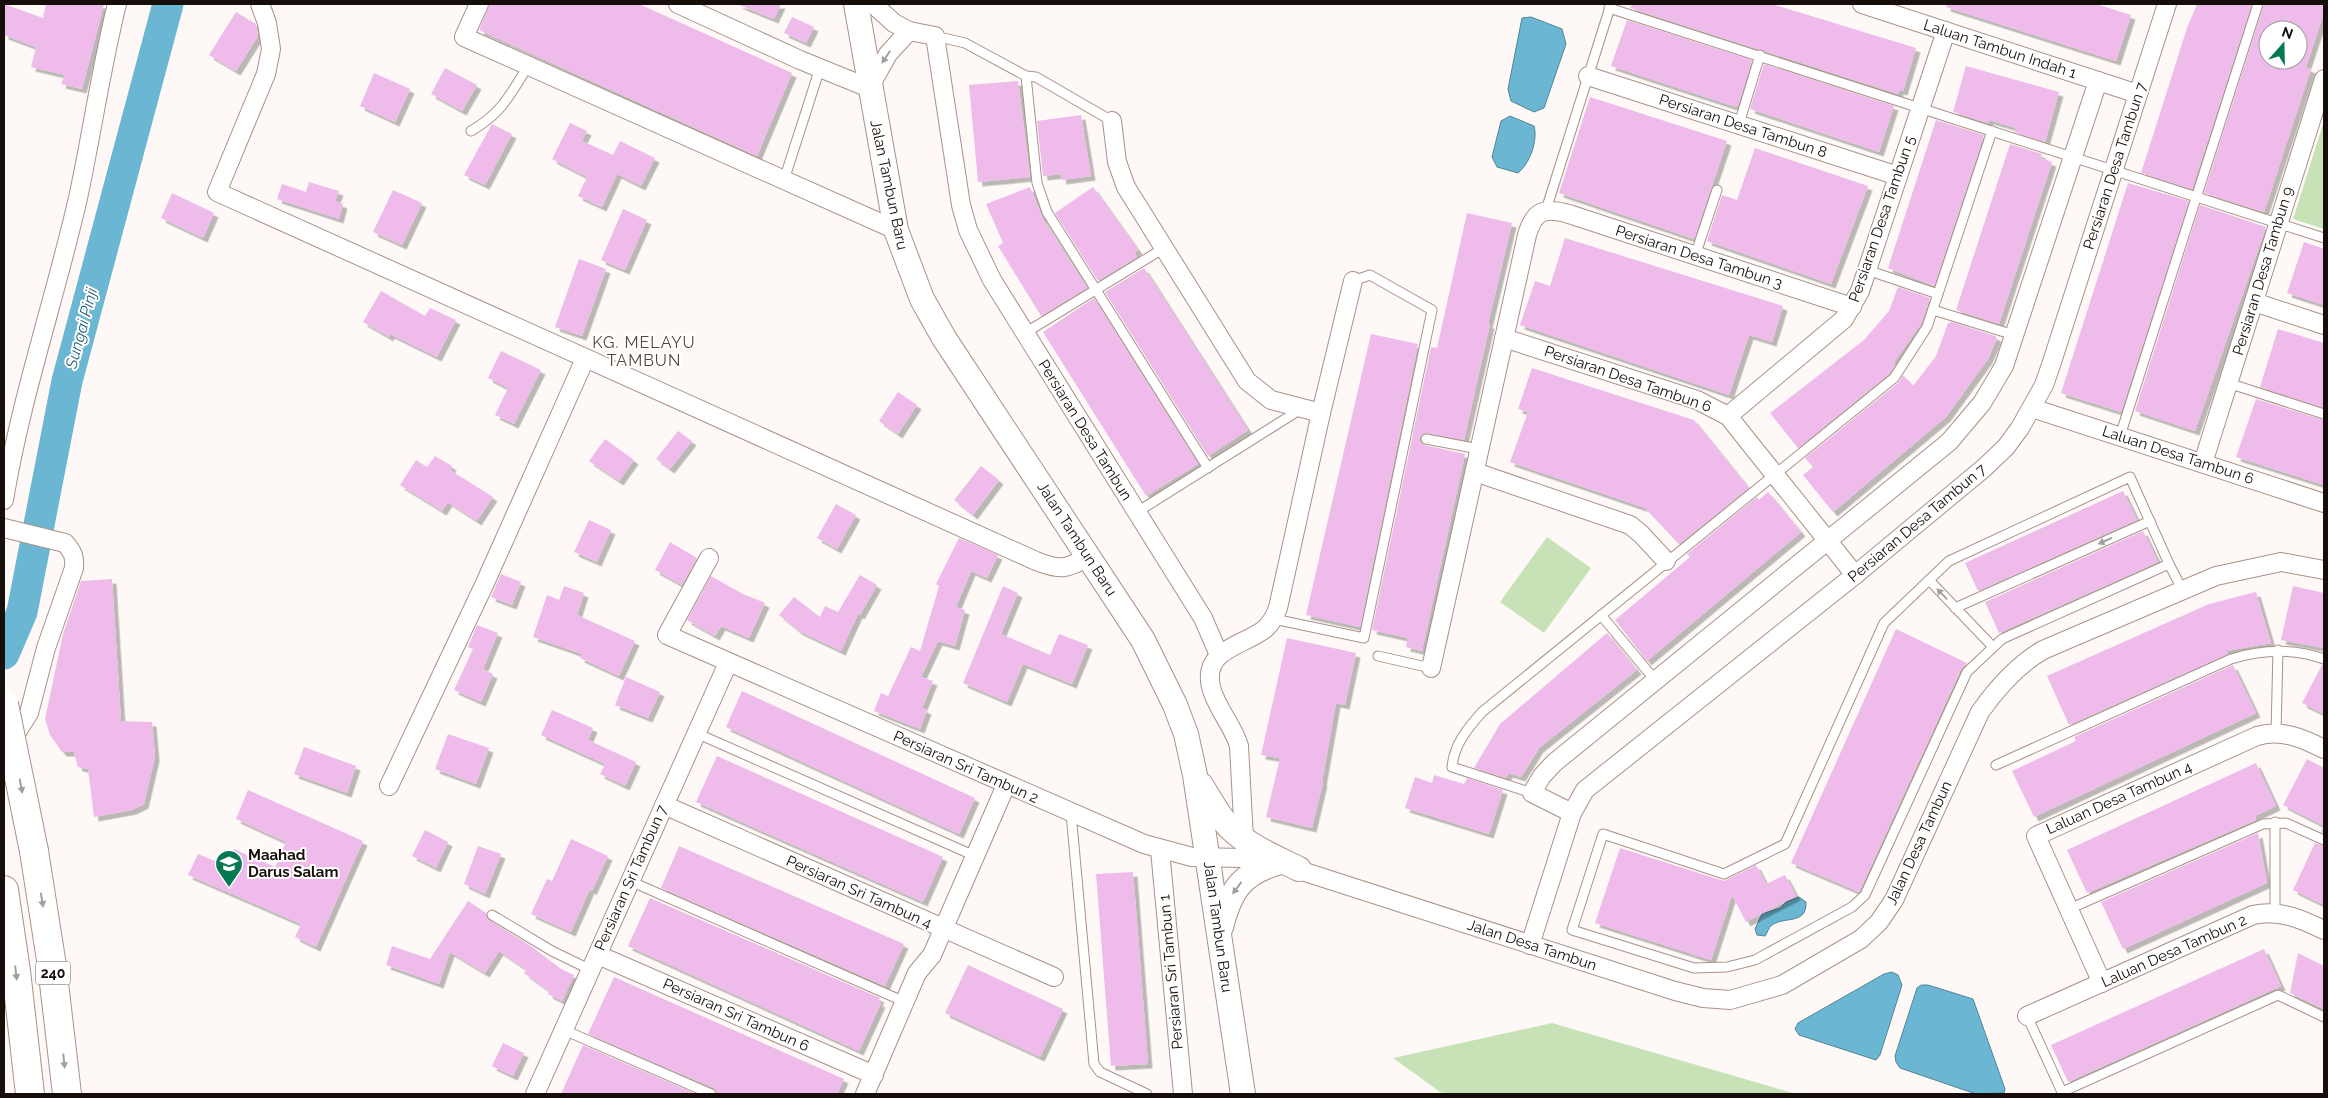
<svg xmlns="http://www.w3.org/2000/svg" width="2328" height="1098" font-family="Raleway,sans-serif">
  <defs>
    <filter id="shadow"><feDropShadow dx="4.5" dy="4.5" stdDeviation="0" flood-color="#0004"/></filter>
  </defs>
  <rect width="100%" height="100%" fill="#fef9f6"/>
  <g fill="#c8e2b7">
    <polygon points="2324,121 2324,229 2293,219"/>
    <polygon points="1547,537 1591,568 1544,633 1500,602"/>
    <polygon points="1552,1023 1796,1094 1443,1094 1393,1058"/>
  </g>
  <g fill="#6bb6d2" stroke="#528496">
    <polygon points="1531,17 1562,29 1566,44 1544,108 1534,112 1511,101 1508,89 1522,18"/>
    <path d="M1510 116 1534 126C1538 141 1530 163 1518 173L1497 167 1492 157 1501 121Z"/>
    <path d="M1799 897 1806 902C1807 925 1785 916 1772 925 1768 928 1768 932 1765 936L1757 935 1755 929 1762 914 1780 908 1786 902Z"/>
    <polygon points="1892,972 1898,975 1902,985 1880,1055 1876,1060 1799,1035 1795,1029 1798,1023 1884,974"/>
    <polygon points="1921,985 1928,985 1973,999 2005,1089 2004,1093 1976,1094 1900,1068 1896,1062 1895,1056 1917,988"/>
  </g>
  <g fill="none" stroke-linecap="round" stroke-linejoin="round">
    <polyline stroke="#6bb6d2" stroke-width="31" points="4,654 22,612 67,381 168,4"/>
  </g>
  <g fill="#eebbea" fill-rule="evenodd" filter="url(#shadow)">
    <polygon points="4,4 43,18 46,4 104,4 82,89 61,84 65,75 31,67 36,47 4,35"/>
    <polygon points="490,4 639,4 792,73 757,156 479,30"/>
    <polygon points="737,4 781,4 774,19"/>
    <polygon points="1632,4 1772,4 1916,48 1903,91 1899,90 1898,94 1630,8"/>
    <polygon points="1947,4 2096,4 2131,15 2116,61 1946,7"/>
    <polygon points="2197,4 2252,4 2192,189 2141,173 2187,28"/>
    <path d="M2264 4H2324V13L2306 67 2311 69 2264 212 2204 193ZM2268 30H2298V60H2268Z"/>
    <polygon points="236,12 256,24 258,36 236,71 209,55"/>
    <polygon points="792,17 814,27 806,43 784,33"/>
    <polygon points="1627,20 1752,60 1738,105 1736,107 1611,66"/>
    <polygon points="1764,64 1894,106 1879,152 1750,109"/>
    <polygon points="1966,66 2059,92 2045,142 2014,132 2016,128 1989,120 1988,123 1953,112"/>
    <polygon points="445,68 477,85 462,111 431,94"/>
    <polygon points="374,73 410,89 395,122 360,106"/>
    <polygon points="1018,81 1030,177 978,182 969,85"/>
    <polygon points="1590,97 1727,141 1694,239 1559,193"/>
    <polygon points="1081,115 1091,176 1062,180 1061,174 1043,176 1037,121"/>
    <polygon points="1936,120 1984,135 1934,286 1888,268"/>
    <polygon points="570,123 587,131 582,141 613,155 620,141 655,158 641,186 617,174 602,207 578,196 587,177 552,159"/>
    <polygon points="492,124 512,134 485,185 464,175"/>
    <polygon points="2010,144 2042,154 2040,158 2052,162 1999,324 1956,310"/>
    <polygon points="1755,148 1868,186 1831,284 1707,241 1722,195 1737,200"/>
    <polygon points="309,182 339,191 335,201 343,204 339,219 277,199 282,184 306,192"/>
    <polygon points="2128,183 2189,201 2121,412 2061,393"/>
    <polygon points="1030,187 1044,221 1087,288 1041,316 998,246 1003,243 986,204"/>
    <polygon points="1093,187 1138,250 1134,253 1137,257 1098,281 1055,213"/>
    <polygon points="393,190 422,203 402,245 373,232"/>
    <polygon points="172,193 214,213 203,238 161,218"/>
    <polygon points="2200,205 2266,227 2195,431 2135,411"/>
    <polygon points="623,209 647,220 625,270 601,260"/>
    <polygon points="1467,213 1512,223 1488,324 1490,324 1464,440 1427,433 1420,437 1420,442 1424,445 1465,454 1422,651 1406,647 1408,638 1372,630 1431,347 1437,348"/>
    <polygon points="1565,238 1783,306 1772,342 1749,335 1729,395 1520,325 1535,281 1550,286"/>
    <polygon points="2304,242 2324,249 2324,305 2287,293"/>
    <polygon points="579,259 606,269 582,336 555,327"/>
    <polygon points="1144,268 1248,430 1208,456 1105,292"/>
    <polygon points="1898,287 1930,298 1921,324 1894,362 1895,365 1889,374 1798,448 1770,413 1864,340 1889,311"/>
    <polygon points="381,291 425,316 430,308 456,320 437,357 390,334 389,337 363,322"/>
    <polygon points="1094,298 1198,464 1146,496 1043,332"/>
    <polygon points="1952,322 1995,336 1997,338 1988,359 1946,417 1833,512 1803,475 1813,467 1805,458 1898,383 1903,375 1913,386 1936,356 1948,323"/>
    <polygon points="2278,329 2324,343 2324,408 2260,387"/>
    <polygon points="1371,334 1418,344 1360,627 1306,615"/>
    <polygon points="501,351 541,370 514,424 495,415 508,388 488,378"/>
    <polygon points="1532,368 1694,420 1749,488 1679,544 1645,508 1510,462 1528,412 1518,409"/>
    <polygon points="898,392 917,405 898,434 879,421"/>
    <polygon points="2256,399 2324,420 2324,485 2236,457"/>
    <polygon points="678,431 692,441 670,469 656,459"/>
    <polygon points="605,439 634,460 619,481 589,461"/>
    <polygon points="435,456 452,466 450,470 493,497 477,521 448,502 442,511 400,485 416,460 427,467"/>
    <polygon points="981,466 999,480 973,515 954,500"/>
    <polygon points="2123,491 2137,520 1978,591 1965,563"/>
    <polygon points="1768,492 1801,532 1647,661 1615,620 1690,557 1687,554 1757,497 1759,500"/>
    <polygon points="836,504 856,515 837,549 817,538"/>
    <polygon points="589,520 611,530 597,562 574,552"/>
    <polygon points="2143,531 2158,562 1999,633 1985,602"/>
    <polygon points="959,538 998,555 987,578 971,571 956,607 965,610 955,646 938,641 921,677 933,681 922,708 927,710 920,729 874,711 881,693 888,696 911,647 920,651 939,586 936,584"/>
    <polygon points="670,542 697,558 682,585 655,570"/>
    <polygon points="501,574 521,582 512,605 491,597"/>
    <polygon points="860,575 877,585 860,615 858,614 841,651 799,631 779,615 794,597 820,617 825,606 838,612"/>
    <polygon points="711,576 743,594 765,603 749,638 721,626 715,636 687,620"/>
    <polygon points="112,579 121,721 152,722 155,757 144,804 132,810 94,817 88,769 78,767 74,752 62,752 50,735 45,719 63,634 81,581"/>
    <polygon points="564,586 584,593 577,615 635,641 619,676 580,658 582,654 533,637 547,595 559,600"/>
    <polygon points="1003,586 1018,593 1001,634 1050,655 1059,634 1088,645 1072,684 1023,664 1007,702 963,683"/>
    <polygon points="2293,586 2324,593 2324,648 2281,640"/>
    <polygon points="2256,592 2271,643 2226,651 2228,654 2069,725 2047,676 2209,604"/>
    <polygon points="477,625 498,633 483,669 493,674 481,702 454,690 473,649 468,647"/>
    <polygon points="1896,629 1967,663 1961,669 1859,892 1791,863"/>
    <polygon points="1607,633 1637,670 1539,748 1521,777 1508,773 1506,778 1474,768 1500,724"/>
    <polygon points="1287,638 1356,653 1345,705 1336,703 1322,782 1323,782 1312,828 1266,817 1280,758 1261,755"/>
    <polygon points="2233,665 2256,713 2034,817 2012,771 2076,741 2074,737"/>
    <polygon points="2322,665 2324,665 2324,714 2302,703"/>
    <polygon points="626,677 660,692 648,718 615,705"/>
    <polygon points="742,691 975,798 959,834 726,727"/>
    <polygon points="552,710 593,728 588,740 636,762 625,786 600,774 605,764 541,735"/>
    <polygon points="448,734 489,748 476,784 435,769"/>
    <polygon points="304,747 356,766 347,793 294,774"/>
    <polygon points="717,756 943,857 923,902 696,802"/>
    <polygon points="2307,759 2324,768 2324,833 2321,832 2324,826 2283,805"/>
    <polygon points="2256,763 2276,806 2255,816 2256,820 2087,893 2067,850"/>
    <polygon points="1434,775 1464,784 1467,778 1503,790 1489,834 1405,808 1415,777 1432,783"/>
    <polygon points="248,790 363,841 316,947 295,937 301,924 188,875 198,854 227,866 234,849 275,867 286,842 236,819"/>
    <polygon points="425,830 448,842 436,868 412,856"/>
    <polygon points="2258,833 2267,883 2123,949 2101,902"/>
    <polygon points="571,839 608,856 592,891 590,889 571,932 531,914 547,879 552,881"/>
    <polygon points="2315,843 2324,846 2324,905 2293,890"/>
    <polygon points="478,846 501,854 485,894 464,884"/>
    <polygon points="679,846 904,944 885,986 661,888"/>
    <polygon points="1620,848 1724,881 1756,865 1766,884 1785,875 1796,896 1746,922 1732,895 1711,960 1595,923"/>
    <polygon points="1133,872 1148,1064 1111,1066 1096,874"/>
    <polygon points="650,898 880,998 878,1002 881,1003 859,1051 628,946"/>
    <polygon points="468,901 486,913 489,920 531,946 561,969 574,975 562,1001 548,994 549,991 524,973 527,970 499,951 485,973 450,952 439,984 386,965 392,946 430,959"/>
    <polygon points="2264,949 2281,986 2068,1082 2051,1045"/>
    <polygon points="2298,953 2324,966 2324,1009 2290,993"/>
    <polygon points="968,965 1063,1009 1040,1057 945,1013"/>
    <polygon points="614,977 844,1079 837,1094 717,1094 714,1088 588,1034"/>
    <polygon points="503,1043 524,1053 513,1076 492,1066"/>
    <polygon points="583,1045 696,1094 561,1094"/>
  </g>
  <g fill="none" stroke-linecap="round" stroke-linejoin="round">
    <defs>
      <g id="lane">
        <polyline points="1609,8 2324,238"/>
        <polyline points="935,36 965,43 1026,76 1036,77 1112,121"/>
        <polyline points="1026,76 1037,183 1047,212 1208,468"/>
        <polyline points="1739,124 1760,55"/>
        <path d="M471 131C502 113 510 95 528 66"/>
        <polyline points="784,180 820,68"/>
        <polyline points="1546,210 1611,4"/>
        <polyline points="1695,256 1717,190"/>
        <polyline points="1867,270 1938,294"/>
        <polyline points="1933,310 2014,335"/>
        <polyline points="1025,333 1164,248"/>
        <polyline points="2228,383 2324,414"/>
        <polyline points="2120,436 2258,4"/>
        <polyline points="1426,439 1479,449"/>
        <polygon points="2130,477 2169,564 2002,639 1967,672 1865,895 1852,907 1755,960 1727,967 1694,968 1572,930 1603,834 1724,874 1785,844 1884,623 1949,561"/>
        <polyline points="1137,512 1301,409"/>
        <polyline points="2169,564 2183,591"/>
        <polyline points="1929,580 1993,647"/>
        <polyline points="1955,608 2150,521"/>
        <polyline points="1601,615 1655,680"/>
        <polyline points="1274,619 1364,638 1432,310 1370,275 1353,281"/>
        <polyline points="1378,656 1431,668"/>
        <polyline points="696,733 975,856"/>
        <polyline points="2276,733 2278,650"/>
        <path d="M1996 765 2231 659C2261 650 2294 648 2324 659"/>
        <path d="M1532 793 1452 767C1454 744 1468 728 1482 712L1894 378 1927 327 1992 131"/>
        <polyline points="1071,813 1094,1064 1100,1072 1147,1094"/>
        <polyline points="630,881 905,1002"/>
        <polyline points="2069,909 2263,824 2286,823 2324,840"/>
        <polyline points="2275,913 2275,822"/>
        <polyline points="492,915 552,951 591,970"/>
        <polyline points="2027,1016 2062,1092 2278,995 2324,1017"/>
        <polyline points="564,1030 711,1094"/>
      </g>
      <g id="street">
        <path d="M260 4 267 23 271 49 266 74 217 192 1036 561C1061 571 1065 569 1089 557"/>
        <polyline points="479,4 464,37 896,230"/>
        <polyline points="678,4 800,60 869,88 888,54 909,31"/>
        <polyline points="873,4 894,23 909,31 935,36 961,205 968,230 992,280 1203,618 1219,655"/>
        <polyline points="1862,4 2138,94"/>
        <polyline points="1588,76 1898,176"/>
        <polyline points="1112,121 1117,162 1126,187 1247,381 1271,400 1321,413"/>
        <polyline points="2254,302 2324,325"/>
        <polyline points="1504,338 1697,400 1728,416 1855,575"/>
        <polyline points="2032,408 2324,503"/>
        <polyline points="1728,416 1844,319 1860,291 1867,270 1946,31"/>
        <polyline points="2203,463 2324,79"/>
        <polyline points="1475,472 1630,525 1641,534 1666,561"/>
        <path d="M4 500C21 397 55 299 78 198 92 133 101 68 117 4"/>
        <path d="M4 528 65 543C73 552 75 557 74 568L46 648 29 713 10 743"/>
        <path d="M709 558 667 635 1144 844 1192 857 1244 858 1277 863 1675 991 1703 998 1730 1000 1782 985 1861 939 1879 922 1894 900 1980 712C1997 688 2017 665 2043 650L2216 576 2281 562 2324 570"/>
        <path d="M1431 668 1527 235C1534 210 1545 207 1569 214L1852 307"/>
        <polyline points="389,786 485,583 585,359"/>
        <polyline points="664,805 1054,977"/>
        <polyline points="1572,813 1532,793 1542,776 1554,763 1949,442 1982,403 2004,366 2098,81"/>
        <path d="M1244 839 1239 746C1233 725 1216 708 1211 687 1202 648 1245 646 1266 628 1272 622 1275 616 1278 608L1321 413 1353 281"/>
        <polyline points="1160,850 1183,1094"/>
        <polyline points="1530,945 1572,813 1585,790 1855,575 1984,468 2006,447 2020,428 2044,385 2051,365 2167,4"/>
        <polyline points="598,955 874,1075"/>
        <path d="M2102 983 2036 836 2257 736C2282 729 2302 738 2324 749"/>
        <path d="M2027 1016 2253 915C2279 909 2301 919 2324 930"/>
        <polyline points="535,1094 728,663"/>
        <polyline points="865,1094 917,973 932,955 1006,785"/>
      </g>
      <g id="secondary">
        <polyline points="856,4 896,230 922,299 944,338 1143,640 1175,705 1186,734 1195,775 1243,1094"/>
        <path d="M1201 785C1210 799 1218 815 1229 827 1248 846 1275 857 1299 869"/>
        <path d="M1221 927C1230 892 1240 874 1277 863"/>
      </g>
      <polyline id="primary" points="34,851 52,966 67,1094"/>
      <polyline id="highway" points="4,890 16,971 30,1094"/>
    </defs>
    <use href="#lane" stroke="#a99288" stroke-width="11"/>
    <use href="#street" stroke="#a99288" stroke-width="20"/>
    <use href="#secondary" stroke="#a99288" stroke-width="26"/>
    <use href="#primary" stroke="#a99288" stroke-width="30"/>
    <use href="#highway" stroke="#a99288" stroke-width="30"/>
    <use href="#lane" stroke="#fff" stroke-width="9"/>
    <use href="#street" stroke="#fff" stroke-width="18"/>
    <use href="#secondary" stroke="#fff" stroke-width="24"/>
    <use href="#primary" stroke="#fff" stroke-width="28"/>
    <use href="#highway" stroke="#fff" stroke-width="28"/>
    <defs>
      <polyline id="primary-bridge" points="4,704 34,851"/>
    </defs>
    <use href="#primary-bridge" stroke="#a99288" stroke-width="30" stroke-linecap="butt"/>
    <use href="#primary-bridge" stroke="#fff" stroke-width="28"/>
  </g>
  <defs><path id="oneway-solid" d="M-6-.8H1V-3.2L6.5 0L1 3.2V.8H-6Z" transform="scale(1.25)"/></defs>
  <g fill="#a29f9d">
    <use href="#oneway-solid" transform="translate(886 57) rotate(124)"/>
    <use href="#oneway-solid" transform="translate(2105 541) rotate(156)"/>
    <use href="#oneway-solid" transform="translate(1942 594) rotate(-134)"/>
    <use href="#oneway-solid" transform="translate(21 786) rotate(79)"/>
    <use href="#oneway-solid" transform="translate(1237 888) rotate(126)"/>
    <use href="#oneway-solid" transform="translate(42 900) rotate(81)"/>
    <use href="#oneway-solid" transform="translate(16 973) rotate(83)"/>
    <use href="#oneway-solid" transform="translate(64 1061) rotate(84)"/>
  </g>
  <defs>
    <symbol id="school-pin" viewBox="-11 -11 22 30"><path d="M0 17L-7.5 6A9.5 9.5 0 1 1 7.5 6Z" fill="#067854" stroke="#fff"/><path d="M0-5L7-2L0 1L-7-2ZM-4 1L0 2.5L4 1V4Q0 6-4 4Z" fill="#fff"/></symbol>
  </defs>
  <g fill-rule="evenodd">
    <use href="#school-pin" x="213" y="848" width="32" height="43"/>
  </g>
  <g text-anchor="middle" stroke-width="4" stroke-linejoin="round" paint-order="stroke">
    <rect fill="#fff" stroke="#5c5654" stroke-width="1" x="35.5" y="961.5" width="35" height="23" rx="4"/>
    <g font-size="14" font-weight="bold" fill="#160e0a">
      <text x="53" y="978">240</text>
    </g>
    <g font-size="15" fill="#160e0a" stroke="#fff">
      <text transform="translate(2000 49) rotate(18)" y="5">Laluan Tambun Indah 1</text>
      <text transform="translate(1743 126) rotate(18)" y="5">Persiaran Desa Tambun 8</text>
      <text transform="translate(2115 166) rotate(-72)" y="5">Persiaran Desa Tambun 7</text>
      <text transform="translate(889 185) rotate(78)" y="5">Jalan Tambun Baru</text>
      <text transform="translate(1882 219) rotate(-71)" y="5">Persiaran Desa Tambun 5</text>
      <text transform="translate(1699 257) rotate(18)" y="5">Persiaran Desa Tambun 3</text>
      <text transform="translate(2263 271) rotate(-73)" y="5">Persiaran Desa Tambun 9</text>
      <text transform="translate(1628 379) rotate(19)" y="5">Persiaran Desa Tambun 6</text>
      <text transform="translate(1085 430) rotate(58)" y="5">Persiaran Desa Tambun</text>
      <text transform="translate(2178 455) rotate(18)" y="5">Laluan Desa Tambun 6</text>
      <text transform="translate(1917 523) rotate(-40)" y="5">Persiaran Desa Tambun 7</text>
      <text transform="translate(1077 539) rotate(57)" y="5">Jalan Tambun Baru</text>
      <text transform="translate(966 767) rotate(24)" y="5">Persiaran Sri Tambun 2</text>
      <text transform="translate(2119 798) rotate(-24)" y="5">Laluan Desa Tambun 4</text>
      <text transform="translate(1919 843) rotate(-65)" y="5">Jalan Desa Tambun</text>
      <text transform="translate(631 878) rotate(-66)" y="5">Persiaran Sri Tambun 7</text>
      <text transform="translate(859 892) rotate(24)" y="5">Persiaran Sri Tambun 4</text>
      <text transform="translate(1218 927) rotate(82)" y="5">Jalan Tambun Baru</text>
      <text transform="translate(1532 945) rotate(18)" y="5">Jalan Desa Tambun</text>
      <text transform="translate(2174 951) rotate(-24)" y="5">Laluan Desa Tambun 2</text>
      <text transform="translate(1171 972) rotate(-95)" y="5">Persiaran Sri Tambun 1</text>
      <text transform="translate(736 1015) rotate(24)" y="5">Persiaran Sri Tambun 6</text>
    </g>
    <g font-size="15" font-weight="bold" fill="#160e0a" stroke="#fff" text-anchor="start">
      <text x="248" y="860">Maahad<tspan x="248" dy="17">Darus Salam</tspan></text>
    </g>
    <g font-size="16" font-style="italic" fill="#256075" stroke="#fff">
      <text transform="translate(81 328) rotate(-75)" y="6">Sungai Pinji</text>
    </g>
    <g font-size="16" letter-spacing="1" fill="#57443a" stroke="#fff">
      <text x="644" y="348">KG. MELAYU<tspan x="644" dy="18">TAMBUN</tspan></text>
    </g>
  </g>
  <rect width="2328" height="1098" fill="none" stroke="#160e0a" stroke-width="10"/>
  <g transform="translate(2283 45) rotate(20)"><circle r="24" fill="#ffffff" stroke="#a29f9d"/>
  <path d="M0-4L9 19L0 12L-9 19Z" fill="#067854"/>
  <text y="-8" font-size="14" font-weight="bold" text-anchor="middle" fill="#160e0a">N</text>
  </g>
</svg>
